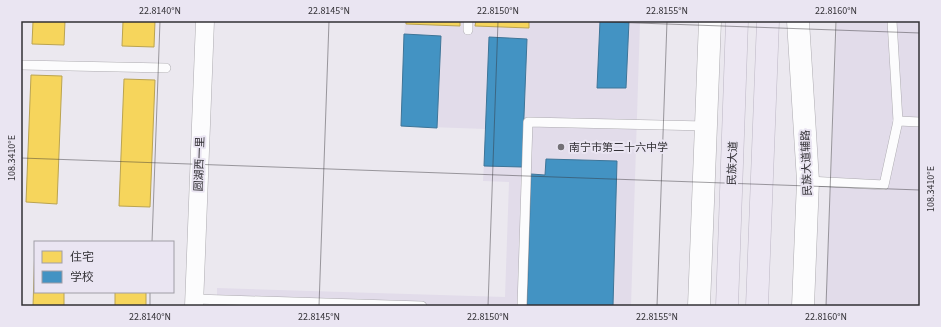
<svg xmlns="http://www.w3.org/2000/svg" width="941" height="327" font-family="'Source Sans 3','Noto Sans SC',sans-serif">
  <rect width="100%" height="100%" fill="#ebe8ef"/>
  <g fill="#e2dcea">
    <polygon points="405,21 640,21 631,306 217,306 217,288 505,297 509,182 483,181 486,129 401,126"/>
    <polygon points="837,21 920,21 920,306 826,306"/>
  </g>
  <g fill="#f6d55c" stroke="#bba450">
    <polygon points="33,21 65,21 64,45 32,44"/>
    <polygon points="123,21 155,21 154,47 122,46"/>
    <polygon points="406,21 460,21 460,26 406,24"/>
    <polygon points="476,21 529,21 529,28 475,26"/>
    <polygon points="31,75 62,76 57,204 26,202"/>
    <polygon points="124,79 155,80 150,207 119,206"/>
    <polygon points="35,245 35,292 64,292 64,306 33,306"/>
    <rect x="115" y="292" width="31" height="14"/>
  </g>
  <g fill="#4393c3" stroke="#3e7598">
    <polygon points="600,21 629,21 626,88 597,88"/>
    <polygon points="404,34 441,36 437,128 401,126"/>
    <polygon points="489,37 527,39 522,167 484,166"/>
    <polygon points="546,159 617,161 613,306 527,306 531,174 545,175"/>
  </g>
  <g fill="none" stroke-linecap="round" stroke-linejoin="round">
    <defs>
      <g id="lane">
        <polyline points="892,21 898,121"/>
        <polyline points="468,30 468,21"/>
        <polyline points="21,65 166,68"/>
        <polyline points="808,181 884,185 898,121 920,122"/>
        <polyline points="195,299 422,306"/>
        <polyline points="522,306 528,122 706,126"/>
      </g>
      <polyline id="street" points="194,306 205,21"/>
      <g id="secondary">
        <polyline points="798,21 808,181 803,306"/>
        <polyline points="699,306 710,21"/>
      </g>
      <g id="highway">
        <polyline points="727,306 737,21"/>
        <polyline points="757,306 768,21"/>
      </g>
    </defs>
    <use href="#lane" stroke="#adabb0" stroke-width="10"/>
    <use href="#street" stroke="#adabb0" stroke-width="19"/>
    <use href="#secondary" stroke="#adabb0" stroke-width="23"/>
    <use href="#highway" stroke="#bdb7c5" stroke-width="23"/>
    <use href="#lane" stroke="#fcfcfd" stroke-width="9"/>
    <use href="#street" stroke="#fcfcfd" stroke-width="18"/>
    <use href="#secondary" stroke="#fcfcfd" stroke-width="22"/>
    <use href="#highway" stroke="#ece7f2" stroke-width="22"/>
  </g>
  <path fill="none" stroke="#323035" stroke-width="1" stroke-opacity="0.45" d="M581 21 920 33M21 158 920 190M152 242 160 21M150 306V292M319 306 329 21M488 306 498 21M657 306 667 21M826 306 836 21"/>
  <circle fill="#737076" stroke="#eae5f2" stroke-width="1.5" cx="561" cy="147" r="4"/>
  <g text-anchor="middle" stroke-width="4" stroke-linejoin="round" paint-order="stroke">
    <g font-size="11" fill="#323035" stroke="#eae5f2" text-anchor="start">
      <text x="569" y="151">南宁市第二十六中学</text>
    </g>
    <g font-size="11" fill="#323035" stroke="#eae5f2">
      <text transform="translate(732 163) rotate(-88)" y="4">民族大道</text>
      <text transform="translate(806 163) rotate(-92)" y="4">民族大道辅路</text>
      <text transform="translate(199 164) rotate(-88)" y="4">圆湖西一里</text>
    </g>
  </g>
  <rect width="941" height="327" fill="none" stroke="#eae5f2" stroke-width="44"/>
  <rect x="34" y="241" width="140" height="52" fill="#eae5f2" stroke="#a09da6"/>
  <rect x="42" y="251" width="20" height="12" fill="#f6d55c" stroke="#a09da6"/>
  <text x="70" y="261" font-size="12" fill="#323035">住宅</text>
  <rect x="42" y="271" width="20" height="12" fill="#4393c3" stroke="#a09da6"/>
  <text x="70" y="281" font-size="12" fill="#323035">学校</text>
  <rect x="22" y="22" width="897" height="283" fill="none" stroke="#323035" stroke-width="1.5"/>
  <g font-size="10" text-anchor="middle" fill="#323035">
    <text x="160" y="14">22.8140°N</text>
    <text x="329" y="14">22.8145°N</text>
    <text x="498" y="14">22.8150°N</text>
    <text x="667" y="14">22.8155°N</text>
    <text x="836" y="14">22.8160°N</text>
    <text transform="translate(11 158) rotate(-90)" y="4">108.3410°E</text>
    <text transform="translate(930 189) rotate(-90)" y="4">108.3410°E</text>
    <text x="150" y="320">22.8140°N</text>
    <text x="319" y="320">22.8145°N</text>
    <text x="488" y="320">22.8150°N</text>
    <text x="657" y="320">22.8155°N</text>
    <text x="826" y="320">22.8160°N</text>
  </g>
</svg>
